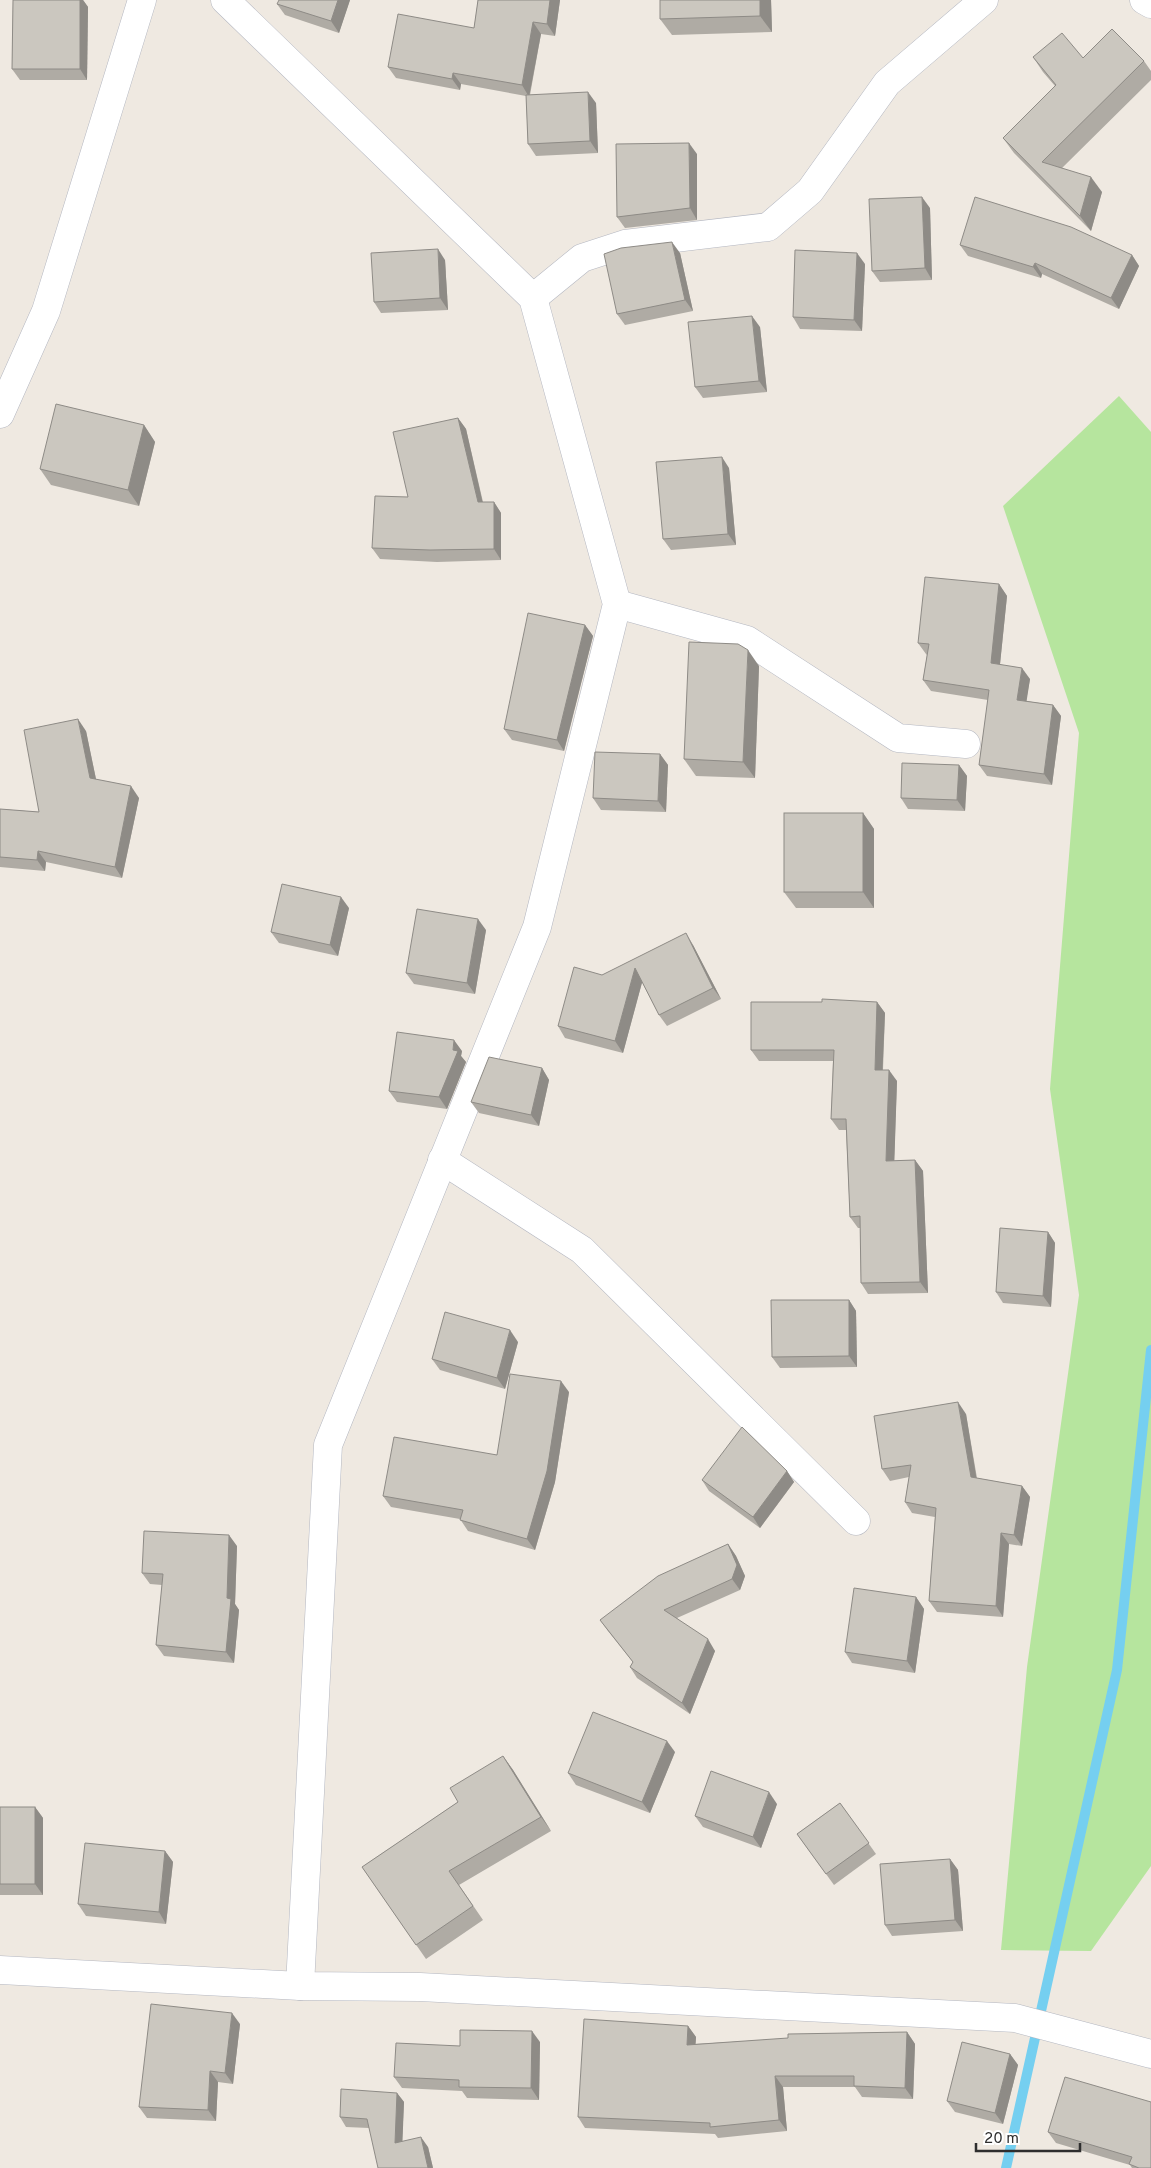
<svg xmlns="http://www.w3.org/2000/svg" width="1151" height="2168" font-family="Overpass,sans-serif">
  <rect width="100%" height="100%" fill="#efe9e1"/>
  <polygon fill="#b6e59e" points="1119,396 1151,432 1151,1866 1091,1951 1001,1950 1027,1667 1079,1295 1050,1089 1079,733 1003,506"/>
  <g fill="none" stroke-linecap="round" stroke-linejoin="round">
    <polyline stroke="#75cff0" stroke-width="10" points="1006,2168 1117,1670 1151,1350"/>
    <defs>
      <g id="street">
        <polyline points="225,0 533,298 617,604 537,927 328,1445 300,1986"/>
        <polyline points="1144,0 1151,4"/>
        <polyline points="533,298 582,258 625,244 768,227 810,191 887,83 984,0"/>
        <polyline points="0,414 46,311 142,0"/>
        <polyline points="617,604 747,640 898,738 966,744"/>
        <polyline points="442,1160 582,1250 856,1521"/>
        <polyline points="0,1970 300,1986 420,1987 1015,2018 1151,2054"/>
      </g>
    </defs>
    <use href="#street" stroke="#b4b7c1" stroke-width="29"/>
    <use href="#street" stroke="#fff" stroke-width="28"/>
  </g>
  <g fill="#afaba4">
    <polygon points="13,0 83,0 88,7 87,80 20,80 12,69"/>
    <polygon points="350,0 339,33 285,15 277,4"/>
    <polygon points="478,0 560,0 555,36 541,34 530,95 596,103 598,153 536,156 528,144 526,96 461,84 460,90 396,78 388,67 474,28"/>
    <polygon points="660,0 771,0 772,32 672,35 660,19"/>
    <polygon points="1033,57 1083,58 1144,61 1151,71 1151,80 1062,168 1102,192 1091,231 1014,153 1003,138 1055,86 1043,72"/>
    <polygon points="697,154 697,220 625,228 617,217"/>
    <polygon points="930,208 932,280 880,282 872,271"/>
    <polygon points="960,245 1132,255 1139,266 1119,309 1042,274 1041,278 968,256"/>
    <polygon points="680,253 693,311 625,325 617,314"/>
    <polygon points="445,260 448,310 381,313 374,302"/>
    <polygon points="865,264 862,331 800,329 793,317"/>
    <polygon points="760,327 767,392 703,398 695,387"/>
    <polygon points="458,418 466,429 483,502 494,502 501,513 501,560 437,562 380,559 372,548 408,497"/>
    <polygon points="144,425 155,442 139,506 51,485 40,469"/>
    <polygon points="729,468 736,545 671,550 663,539"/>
    <polygon points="999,584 1007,596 1000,664 1030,679 1026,701 1053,705 1061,716 1052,785 987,776 979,765 988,700 931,691 923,680 927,655 926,654 918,643"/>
    <polygon points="585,625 593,636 564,751 512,740 504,729"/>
    <polygon points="759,666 755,778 696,776 684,759"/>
    <polygon points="86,731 96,779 139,798 122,878 46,862 45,871 0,867 0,809 39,812"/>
    <polygon points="660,754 668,765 666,812 601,810 593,798"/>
    <polygon points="959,765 967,776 965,811 908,809 901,798"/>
    <polygon points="863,813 874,829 874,908 796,908 784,892"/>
    <polygon points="349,908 338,956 279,943 271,932"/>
    <polygon points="486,930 475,994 414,984 406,973"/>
    <polygon points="693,945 721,999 667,1026 659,1015 642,982 623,1053 565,1038 558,1026 602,975"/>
    <polygon points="877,1002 885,1013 883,1070 897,1081 894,1161 915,1160 923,1171 928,1293 868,1294 861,1283 860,1228 858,1228 850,1217 846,1130 839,1130 831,1119 833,1061 759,1061 751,1050"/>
    <polygon points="462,1051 461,1056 466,1062 447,1109 397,1102 389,1091"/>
    <polygon points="542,1068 549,1080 539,1126 479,1113 471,1102"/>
    <polygon points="1048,1232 1055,1243 1051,1307 1003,1303 996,1292"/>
    <polygon points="849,1300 856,1311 857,1367 780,1368 772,1357"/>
    <polygon points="518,1342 505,1389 440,1370 432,1359"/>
    <polygon points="569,1392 555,1482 535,1550 468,1531 460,1519 391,1507 383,1496 497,1455"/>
    <polygon points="966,1414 977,1478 1022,1486 1030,1497 1022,1546 1009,1544 1003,1617 937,1612 929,1601 935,1517 912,1513 905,1502 909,1477 890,1481 882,1469"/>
    <polygon points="787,1471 794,1482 760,1528 709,1491 702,1480"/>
    <polygon points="728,1544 736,1556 745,1576 740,1590 677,1618 715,1651 690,1714 637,1678 630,1667 633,1662 608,1631 600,1620"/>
    <polygon points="237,1546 235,1604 239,1610 234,1663 164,1656 156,1645 162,1585 150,1584 142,1573"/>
    <polygon points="916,1597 924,1609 915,1673 852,1663 845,1652"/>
    <polygon points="675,1752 650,1813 576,1785 568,1773"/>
    <polygon points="503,1756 513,1770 551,1831 459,1885 483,1920 426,1959 362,1867 458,1802"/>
    <polygon points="840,1803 876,1854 834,1885 797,1834"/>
    <polygon points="777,1804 761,1848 703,1827 695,1816"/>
    <polygon points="0,1807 35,1807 43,1818 43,1895 0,1895"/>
    <polygon points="165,1851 173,1862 166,1924 86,1916 78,1904"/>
    <polygon points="950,1859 958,1870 963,1931 892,1936 885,1925"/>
    <polygon points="240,2024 233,2084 218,2082 216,2121 147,2118 139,2107"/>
    <polygon points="688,2026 696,2037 695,2044 907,2032 915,2044 913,2099 862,2097 855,2087 783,2087 787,2131 718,2138 715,2134 585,2128 578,2117"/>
    <polygon points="540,2042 539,2100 467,2098 462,2091 402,2088 394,2077 460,2046"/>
    <polygon points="1010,2054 1018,2065 1003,2124 955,2112 947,2101"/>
    <polygon points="397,2093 404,2102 402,2141 428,2147 433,2168 369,2128 346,2127 340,2117"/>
    <polygon points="1151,2102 1151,2168 1132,2168 1130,2165 1056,2143 1048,2132"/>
  </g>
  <g fill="#8e8b86">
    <polygon points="80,0 83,0 88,7 87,80 80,69"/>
    <polygon points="338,0 350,0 339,33 331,21"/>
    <polygon points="550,0 560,0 555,36 547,24"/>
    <polygon points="760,0 771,0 772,32 760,16"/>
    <polygon points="533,22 541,34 529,97 522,85"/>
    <polygon points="453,73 461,84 460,90 452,79"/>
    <polygon points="588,92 596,103 598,153 590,141"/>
    <polygon points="689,143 697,154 697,220 690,208"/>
    <polygon points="1091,177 1102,192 1091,231 1080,216"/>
    <polygon points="922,197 930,208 932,280 925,268"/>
    <polygon points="672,242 680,253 693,311 685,300"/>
    <polygon points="438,249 445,260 448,310 440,298"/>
    <polygon points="857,253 865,264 862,331 854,320"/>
    <polygon points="1132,255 1139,266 1119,309 1111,298"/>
    <polygon points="1035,263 1042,274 1041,278 1033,267"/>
    <polygon points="752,316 760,327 767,392 759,381"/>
    <polygon points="458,418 466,429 485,513 478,502"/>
    <polygon points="144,425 155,442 139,506 128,490"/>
    <polygon points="722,457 729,468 736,545 728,534"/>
    <polygon points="494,502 501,513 501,560 494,549"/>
    <polygon points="999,584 1007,596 999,674 991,663"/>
    <polygon points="585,625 593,636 564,751 557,740"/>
    <polygon points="748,650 759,666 755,778 743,762"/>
    <polygon points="1022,668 1030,679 1025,711 1017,700"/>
    <polygon points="1053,705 1061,716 1052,785 1044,774"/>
    <polygon points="78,719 86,731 98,789 90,778"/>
    <polygon points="660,754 668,765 666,812 658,801"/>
    <polygon points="959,765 967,776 965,811 957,800"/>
    <polygon points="131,786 139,798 122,878 115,867"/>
    <polygon points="863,813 874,829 874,908 863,892"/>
    <polygon points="38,851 46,862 45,871 37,860"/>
    <polygon points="341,897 349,908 338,956 330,945"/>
    <polygon points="478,919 486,930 475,994 467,983"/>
    <polygon points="686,933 693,945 721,999 713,988"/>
    <polygon points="635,968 643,979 623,1053 615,1041"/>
    <polygon points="877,1002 885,1013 882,1081 875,1070"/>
    <polygon points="454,1040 462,1051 461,1056 466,1062 447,1109 439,1097 453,1050"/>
    <polygon points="542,1068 549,1080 539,1126 531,1115"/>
    <polygon points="889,1070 897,1081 894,1172 886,1161"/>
    <polygon points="915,1160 923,1171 928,1293 920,1282"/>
    <polygon points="1048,1232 1055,1243 1051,1307 1043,1296"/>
    <polygon points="849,1300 856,1311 857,1367 849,1356"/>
    <polygon points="510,1330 518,1342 505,1389 497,1378"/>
    <polygon points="561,1381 569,1392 555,1482 535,1550 527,1539"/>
    <polygon points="958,1402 966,1414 978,1488 971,1477"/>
    <polygon points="787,1471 794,1482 760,1528 753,1517"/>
    <polygon points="1022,1486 1030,1497 1022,1546 1014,1535"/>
    <polygon points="1001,1533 1009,1544 1003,1617 996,1606"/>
    <polygon points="229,1535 237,1546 235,1604 239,1610 234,1663 226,1652 227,1598"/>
    <polygon points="728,1544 736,1556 745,1576 740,1590 732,1579"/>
    <polygon points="916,1597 924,1609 915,1673 907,1661"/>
    <polygon points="708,1639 715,1651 690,1714 682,1703"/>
    <polygon points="667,1741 675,1752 650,1813 642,1802"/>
    <polygon points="503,1756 513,1770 551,1831 541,1817"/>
    <polygon points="769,1792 777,1804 761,1848 753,1837"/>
    <polygon points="35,1807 43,1818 43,1895 35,1884"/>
    <polygon points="165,1851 173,1862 166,1924 159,1912"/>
    <polygon points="950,1859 958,1870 963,1931 955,1920"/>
    <polygon points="232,2013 240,2024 233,2084 225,2073"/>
    <polygon points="688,2026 696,2037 695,2056 687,2045"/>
    <polygon points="532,2031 540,2042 539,2100 531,2088"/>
    <polygon points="907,2032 915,2044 913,2099 905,2088"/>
    <polygon points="1010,2054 1018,2065 1003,2124 995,2113"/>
    <polygon points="210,2071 218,2082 216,2121 208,2110"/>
    <polygon points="775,2076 783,2087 787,2131 779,2120"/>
    <polygon points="397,2093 404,2102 402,2153 395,2143"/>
    <polygon points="421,2137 428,2147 433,2168 428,2168"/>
  </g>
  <g fill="#cbc7bf" stroke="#8e8b86">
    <polygon points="13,0 80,0 80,69 12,69"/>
    <polygon points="279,0 338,0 331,21 277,4"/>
    <polygon points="478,0 550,0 547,24 533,22 522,85 453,73 452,79 388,67 398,14 474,28"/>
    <polygon points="660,0 760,0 760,16 660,19"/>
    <polygon points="1112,29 1144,61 1042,162 1091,177 1080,216 1003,138 1056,85 1033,57 1062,33 1083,58"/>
    <polygon points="588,92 590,141 528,144 526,95"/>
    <polygon points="689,143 690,208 617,217 616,144"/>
    <polygon points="922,197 925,268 872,271 869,199"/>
    <polygon points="975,197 1071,227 1132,255 1111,298 1035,263 1033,267 960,245"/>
    <polygon points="672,242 685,300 617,314 604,254 621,248"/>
    <polygon points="438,249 440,298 374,302 371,253"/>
    <polygon points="795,250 857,253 854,320 793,317"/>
    <polygon points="752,316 759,381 695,387 688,322"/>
    <polygon points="56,404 144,425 128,490 40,469"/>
    <polygon points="458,418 478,502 494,502 494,549 430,550 372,548 375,496 408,497 393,432"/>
    <polygon points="722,457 728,534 663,539 656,462"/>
    <polygon points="925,577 999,584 991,663 1022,668 1017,700 1053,705 1044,774 979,765 989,690 923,680 929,644 918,643"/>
    <polygon points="528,613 585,625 557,740 504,729"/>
    <polygon points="689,642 738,644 748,650 743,762 684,759"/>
    <polygon points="78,719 90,778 131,786 115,867 38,851 37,860 0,857 0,809 39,812 24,730"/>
    <polygon points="595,752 660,754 658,801 593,798"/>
    <polygon points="902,763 959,765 957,800 901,798"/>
    <rect x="784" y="813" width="79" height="79"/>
    <polygon points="282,884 341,897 330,945 271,932"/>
    <polygon points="417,909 478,919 467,983 406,973"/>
    <polygon points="686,933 713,988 659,1015 635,968 615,1041 558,1026 574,967 602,975"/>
    <polygon points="822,999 877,1002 875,1070 889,1070 886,1161 915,1160 920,1282 861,1283 860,1216 850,1217 846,1119 831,1119 834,1050 751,1050 751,1002 822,1002"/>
    <polygon points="397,1032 454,1040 453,1050 458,1051 439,1097 389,1091"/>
    <polygon points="489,1057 542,1068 531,1115 471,1102"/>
    <polygon points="1000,1228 1048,1232 1043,1296 996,1292"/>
    <polygon points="771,1300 849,1300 849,1356 772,1357"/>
    <polygon points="445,1312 510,1330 497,1378 432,1359"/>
    <polygon points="510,1374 561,1381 547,1471 527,1539 460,1520 463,1510 383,1496 394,1437 497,1455"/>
    <polygon points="958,1402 971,1477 1022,1486 1014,1535 1001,1533 996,1606 929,1601 936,1508 905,1502 911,1465 882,1469 874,1416"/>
    <polygon points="742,1427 787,1471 753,1517 702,1480"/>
    <polygon points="144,1531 229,1535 227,1598 231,1599 226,1652 156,1645 163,1574 142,1573"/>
    <polygon points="728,1544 737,1565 732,1579 664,1610 708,1639 682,1703 630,1667 633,1662 600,1620 658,1576"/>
    <polygon points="854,1588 916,1597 907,1661 845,1652"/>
    <polygon points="593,1712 667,1741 642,1802 568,1773"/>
    <polygon points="503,1756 541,1817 449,1871 473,1906 416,1945 362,1867 458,1802 450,1788"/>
    <polygon points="711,1771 769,1792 753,1837 695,1816"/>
    <polygon points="840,1803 869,1843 826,1874 797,1834"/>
    <rect x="0" y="1807" width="35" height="77"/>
    <polygon points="85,1843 165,1851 159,1912 78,1904"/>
    <polygon points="950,1859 955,1920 885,1925 880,1864"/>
    <polygon points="151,2004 232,2013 225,2073 210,2071 208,2110 139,2107"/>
    <polygon points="584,2019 688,2026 687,2045 788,2038 788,2034 907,2032 905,2088 854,2086 854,2076 775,2076 779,2120 710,2127 710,2123 578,2117"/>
    <polygon points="460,2030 532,2031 531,2088 459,2087 459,2080 394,2077 396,2043 460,2046"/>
    <polygon points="962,2042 1010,2054 995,2113 947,2101"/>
    <polygon points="1065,2077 1151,2102 1151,2168 1139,2168 1129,2164 1132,2157 1048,2132"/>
    <polygon points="341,2089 397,2093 395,2143 421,2137 428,2168 378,2168 367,2119 340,2117"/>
  </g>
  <path d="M976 2143v8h104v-8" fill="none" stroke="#2e2e2e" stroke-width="2.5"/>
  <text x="984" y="2143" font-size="15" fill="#2e2e2e" stroke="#ffffff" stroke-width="4" paint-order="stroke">20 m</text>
</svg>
